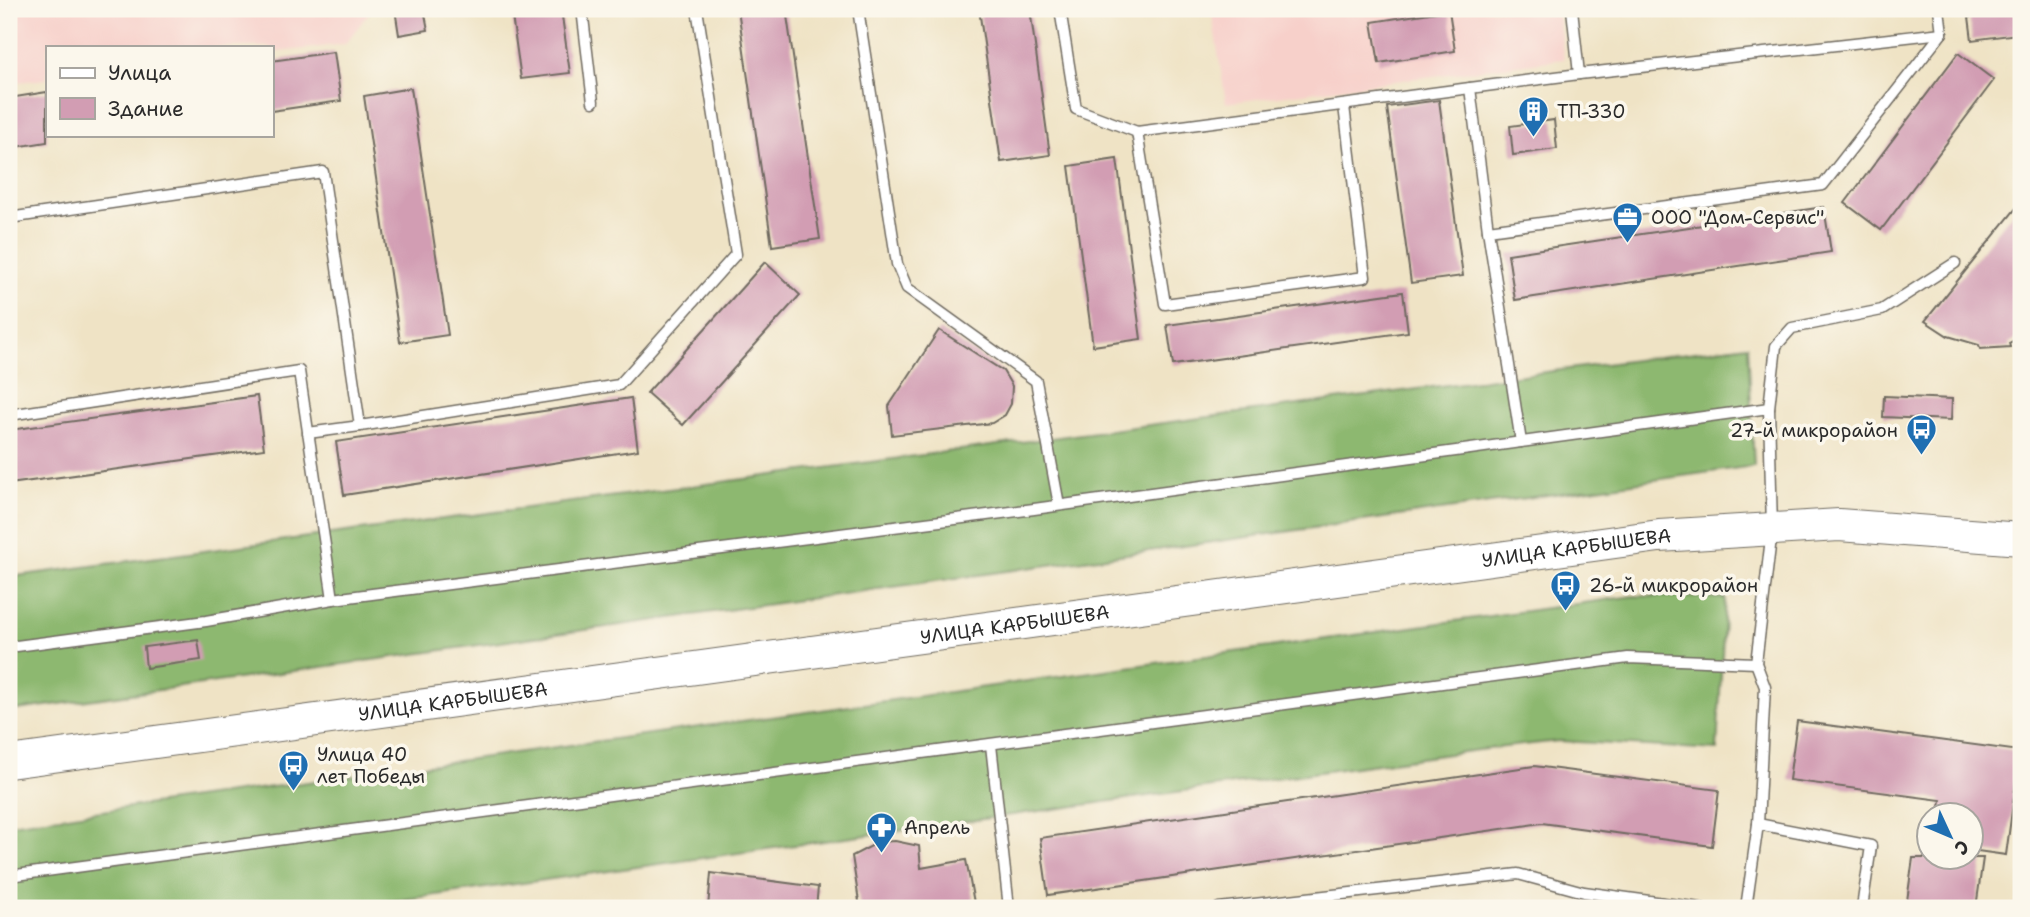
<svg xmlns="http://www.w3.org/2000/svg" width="2030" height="917" font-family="'Shantell Sans',sans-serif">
  <rect width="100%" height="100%" fill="#fbf7ec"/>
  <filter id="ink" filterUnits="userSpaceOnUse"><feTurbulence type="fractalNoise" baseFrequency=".0143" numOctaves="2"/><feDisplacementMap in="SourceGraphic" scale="14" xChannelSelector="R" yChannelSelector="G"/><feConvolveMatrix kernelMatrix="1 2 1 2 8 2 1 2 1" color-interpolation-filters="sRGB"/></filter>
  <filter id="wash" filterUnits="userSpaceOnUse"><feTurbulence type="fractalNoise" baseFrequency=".00686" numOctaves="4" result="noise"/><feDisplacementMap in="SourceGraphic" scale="28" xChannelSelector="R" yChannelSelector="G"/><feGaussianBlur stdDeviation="1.57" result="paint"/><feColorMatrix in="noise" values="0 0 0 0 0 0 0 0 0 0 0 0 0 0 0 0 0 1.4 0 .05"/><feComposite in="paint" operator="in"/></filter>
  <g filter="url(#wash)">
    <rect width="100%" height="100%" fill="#efe3c5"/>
    <g fill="#f7d0ca">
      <polygon points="9,9 372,9 345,44 271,53 271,47 47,47 47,79 9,83"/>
      <polygon points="1211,9 1557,9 1564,59 1226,103"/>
    </g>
    <polygon fill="#b2d882" stroke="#6e8256" stroke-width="2" points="1487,901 1487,908 1399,908"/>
    <g fill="#8db870" stroke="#5c724e" stroke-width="2">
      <polygon points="1748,345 1754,466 9,711 9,577"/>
      <polygon points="1633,596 1725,598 1717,750 1559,741 1478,750 343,908 9,908 9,824"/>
    </g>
    <g id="blocks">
      <g fill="#d29db3">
        <polygon points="395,9 424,9 428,30 399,35"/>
        <polygon points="511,9 561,9 570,73 521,79"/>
        <polygon points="738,9 786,9 820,239 772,246"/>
        <polygon points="979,9 1030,9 1050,155 1001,162"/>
        <polygon points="1968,9 2015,9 2018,34 1972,40"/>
        <polygon points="1449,10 1455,51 1379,63 1372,22"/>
        <polygon points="334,52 341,101 271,111 271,61"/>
        <polygon points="1958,53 1994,80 1881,230 1845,203"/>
        <polygon points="411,88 448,335 400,342 364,96"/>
        <polygon points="47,92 47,142 9,148 9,98"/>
        <polygon points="1439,100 1463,276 1411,283 1387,107"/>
        <polygon points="1554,120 1557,149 1513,155 1510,126"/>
        <polygon points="1117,159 1141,339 1093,346 1069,166"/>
        <polygon points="2021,202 2021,337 2009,343 2010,347 1980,349 1979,345 1948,336 1925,321"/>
        <polygon points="1824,207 1831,252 1515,300 1508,254"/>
        <polygon points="765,262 800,295 683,425 647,393"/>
        <polygon points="1403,292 1408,332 1173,365 1167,325"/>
        <polygon points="939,330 1003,371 1012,386 1011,404 1005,415 992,423 892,435 889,406"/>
        <polygon points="257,396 264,449 9,484 9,430"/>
        <polygon points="1884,396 1952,399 1951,420 1883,417"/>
        <polygon points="631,398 638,450 344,495 336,442"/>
        <polygon points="198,640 201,660 146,668 144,647"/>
        <polygon points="1797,721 2020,751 2006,855 1970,850 1970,816 1939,816 1941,800 1789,780"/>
        <polygon points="1534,766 1719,790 1712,846 1542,823 1048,895 1040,838"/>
        <polygon points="895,841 919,846 921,868 966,860 975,908 860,908 852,856 879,842"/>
        <polygon points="1913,858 1983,858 1976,908 1906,908"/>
        <polygon points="711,873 818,887 816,908 708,908"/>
      </g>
    </g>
  </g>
  <g filter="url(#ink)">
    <use href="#blocks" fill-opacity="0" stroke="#706b61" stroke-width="2"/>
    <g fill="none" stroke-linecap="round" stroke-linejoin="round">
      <defs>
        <g id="lane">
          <polyline points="582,9 593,102"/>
          <polyline points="858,9 897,264 907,288 1036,381 1059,505"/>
          <polyline points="1060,9 1076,109 1137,132 1470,88"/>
          <polyline points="1579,74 1942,33"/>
          <polyline points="1137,132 1165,304 1365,277 1344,106"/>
          <polyline points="9,218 323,172 360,426 308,433"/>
          <polyline points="1488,230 1470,88 1579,74 1572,9"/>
          <polyline points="1769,408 1776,346 1792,328 1882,310 1955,263"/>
          <polyline points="9,415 299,371 333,599"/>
          <polyline points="360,426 619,385 736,254 697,9"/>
          <polyline points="1521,442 1488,230 1823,185 1942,33 1939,9"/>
          <polyline points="9,647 206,621 333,599 1034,509 1769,408 1772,530 1756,663 1765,687 1758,824 1746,908"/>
          <polyline points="991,745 1009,908"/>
          <polyline points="1758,824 1871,846 1862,908"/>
          <polyline points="9,876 1628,658 1756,663"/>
          <polyline points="1219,908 1518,874 1584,892 1700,908"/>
        </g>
        <g id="secondary">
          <path id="s1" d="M9 762 1659 536 1839 525 2021 539"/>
        </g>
      </defs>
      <use href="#lane" stroke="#706b61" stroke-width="13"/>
      <use href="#secondary" stroke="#706b61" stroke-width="34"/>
      <use href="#lane" stroke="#fff" stroke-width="10"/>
      <use href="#secondary" stroke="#fff" stroke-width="32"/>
    </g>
  </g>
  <defs>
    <symbol id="building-pin" viewBox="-11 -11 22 30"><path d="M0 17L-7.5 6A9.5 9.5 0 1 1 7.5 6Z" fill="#1f6fb2" stroke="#fbf7ec"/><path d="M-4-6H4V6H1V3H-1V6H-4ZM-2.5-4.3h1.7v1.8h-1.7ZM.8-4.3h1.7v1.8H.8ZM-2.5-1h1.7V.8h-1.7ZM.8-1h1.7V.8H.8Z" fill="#fff"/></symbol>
    <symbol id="office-pin" viewBox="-11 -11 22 30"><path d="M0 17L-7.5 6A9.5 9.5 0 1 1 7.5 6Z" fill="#1f6fb2" stroke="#fbf7ec"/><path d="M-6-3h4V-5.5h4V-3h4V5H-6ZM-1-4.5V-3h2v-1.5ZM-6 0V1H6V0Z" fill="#fff"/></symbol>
    <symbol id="bus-pin" viewBox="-11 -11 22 30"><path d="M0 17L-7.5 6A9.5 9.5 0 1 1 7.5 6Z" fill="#1f6fb2" stroke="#fbf7ec"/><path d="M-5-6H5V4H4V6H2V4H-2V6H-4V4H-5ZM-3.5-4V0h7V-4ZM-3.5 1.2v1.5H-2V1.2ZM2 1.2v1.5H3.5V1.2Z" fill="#fff"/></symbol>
    <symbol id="pharmacy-pin" viewBox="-11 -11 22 30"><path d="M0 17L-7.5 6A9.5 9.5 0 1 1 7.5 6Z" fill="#1f6fb2" stroke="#fbf7ec"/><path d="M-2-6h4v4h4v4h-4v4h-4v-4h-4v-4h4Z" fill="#fff"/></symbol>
  </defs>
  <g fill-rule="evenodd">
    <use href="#building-pin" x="1516" y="94" width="35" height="47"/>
    <use href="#office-pin" x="1610" y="200" width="35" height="47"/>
    <use href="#bus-pin" x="1904" y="412" width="35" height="47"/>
    <use href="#bus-pin" x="1548" y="568" width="35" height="47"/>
    <use href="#bus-pin" x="276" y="748" width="35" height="47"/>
    <use href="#pharmacy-pin" x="864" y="810" width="35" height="47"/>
  </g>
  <g text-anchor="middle" stroke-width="7" stroke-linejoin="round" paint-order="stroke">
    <g font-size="19" fill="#2b2b2b" stroke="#fbf7ec" text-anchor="start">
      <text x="1557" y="118">ТП-330</text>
      <text x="1651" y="224">ООО "Дом-Сервис"</text>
      <text x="1898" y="437" text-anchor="end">27-й микрорайон</text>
      <text x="1589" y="592">26-й микрорайон</text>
      <text x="317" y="761">Улица 40<tspan x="317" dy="22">лет Победы</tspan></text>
      <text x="904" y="834">Апрель</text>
    </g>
    <g font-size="19" fill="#2b2b2b" stroke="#fbf7ec">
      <text dy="7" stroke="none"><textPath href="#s1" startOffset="1582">УЛИЦА КАРБЫШЕВА</textPath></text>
      <text dy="7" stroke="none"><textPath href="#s1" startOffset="1015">УЛИЦА КАРБЫШЕВА</textPath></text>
      <text dy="7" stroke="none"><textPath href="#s1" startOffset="448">УЛИЦА КАРБЫШЕВА</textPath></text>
    </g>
  </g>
  <rect width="2030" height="917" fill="none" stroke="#fbf7ec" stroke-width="35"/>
  <rect x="46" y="46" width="228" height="91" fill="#fbf7ec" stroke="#a8a59f" stroke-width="2"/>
  <rect x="60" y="68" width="35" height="10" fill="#ffffff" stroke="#a8a59f" stroke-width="2"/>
  <text x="108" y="80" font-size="21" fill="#2b2b2b">Улица</text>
  <rect x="60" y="98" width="35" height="21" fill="#d29db3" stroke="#a8a59f" stroke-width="2"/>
  <text x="108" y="116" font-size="21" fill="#2b2b2b">Здание</text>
  <g transform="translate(1950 836) rotate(134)"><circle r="33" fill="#fbf7ec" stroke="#a8a59f" stroke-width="2"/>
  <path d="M0-5L12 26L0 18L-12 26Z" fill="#1f6fb2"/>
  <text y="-10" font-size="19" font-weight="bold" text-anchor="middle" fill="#2b2b2b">С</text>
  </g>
</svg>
